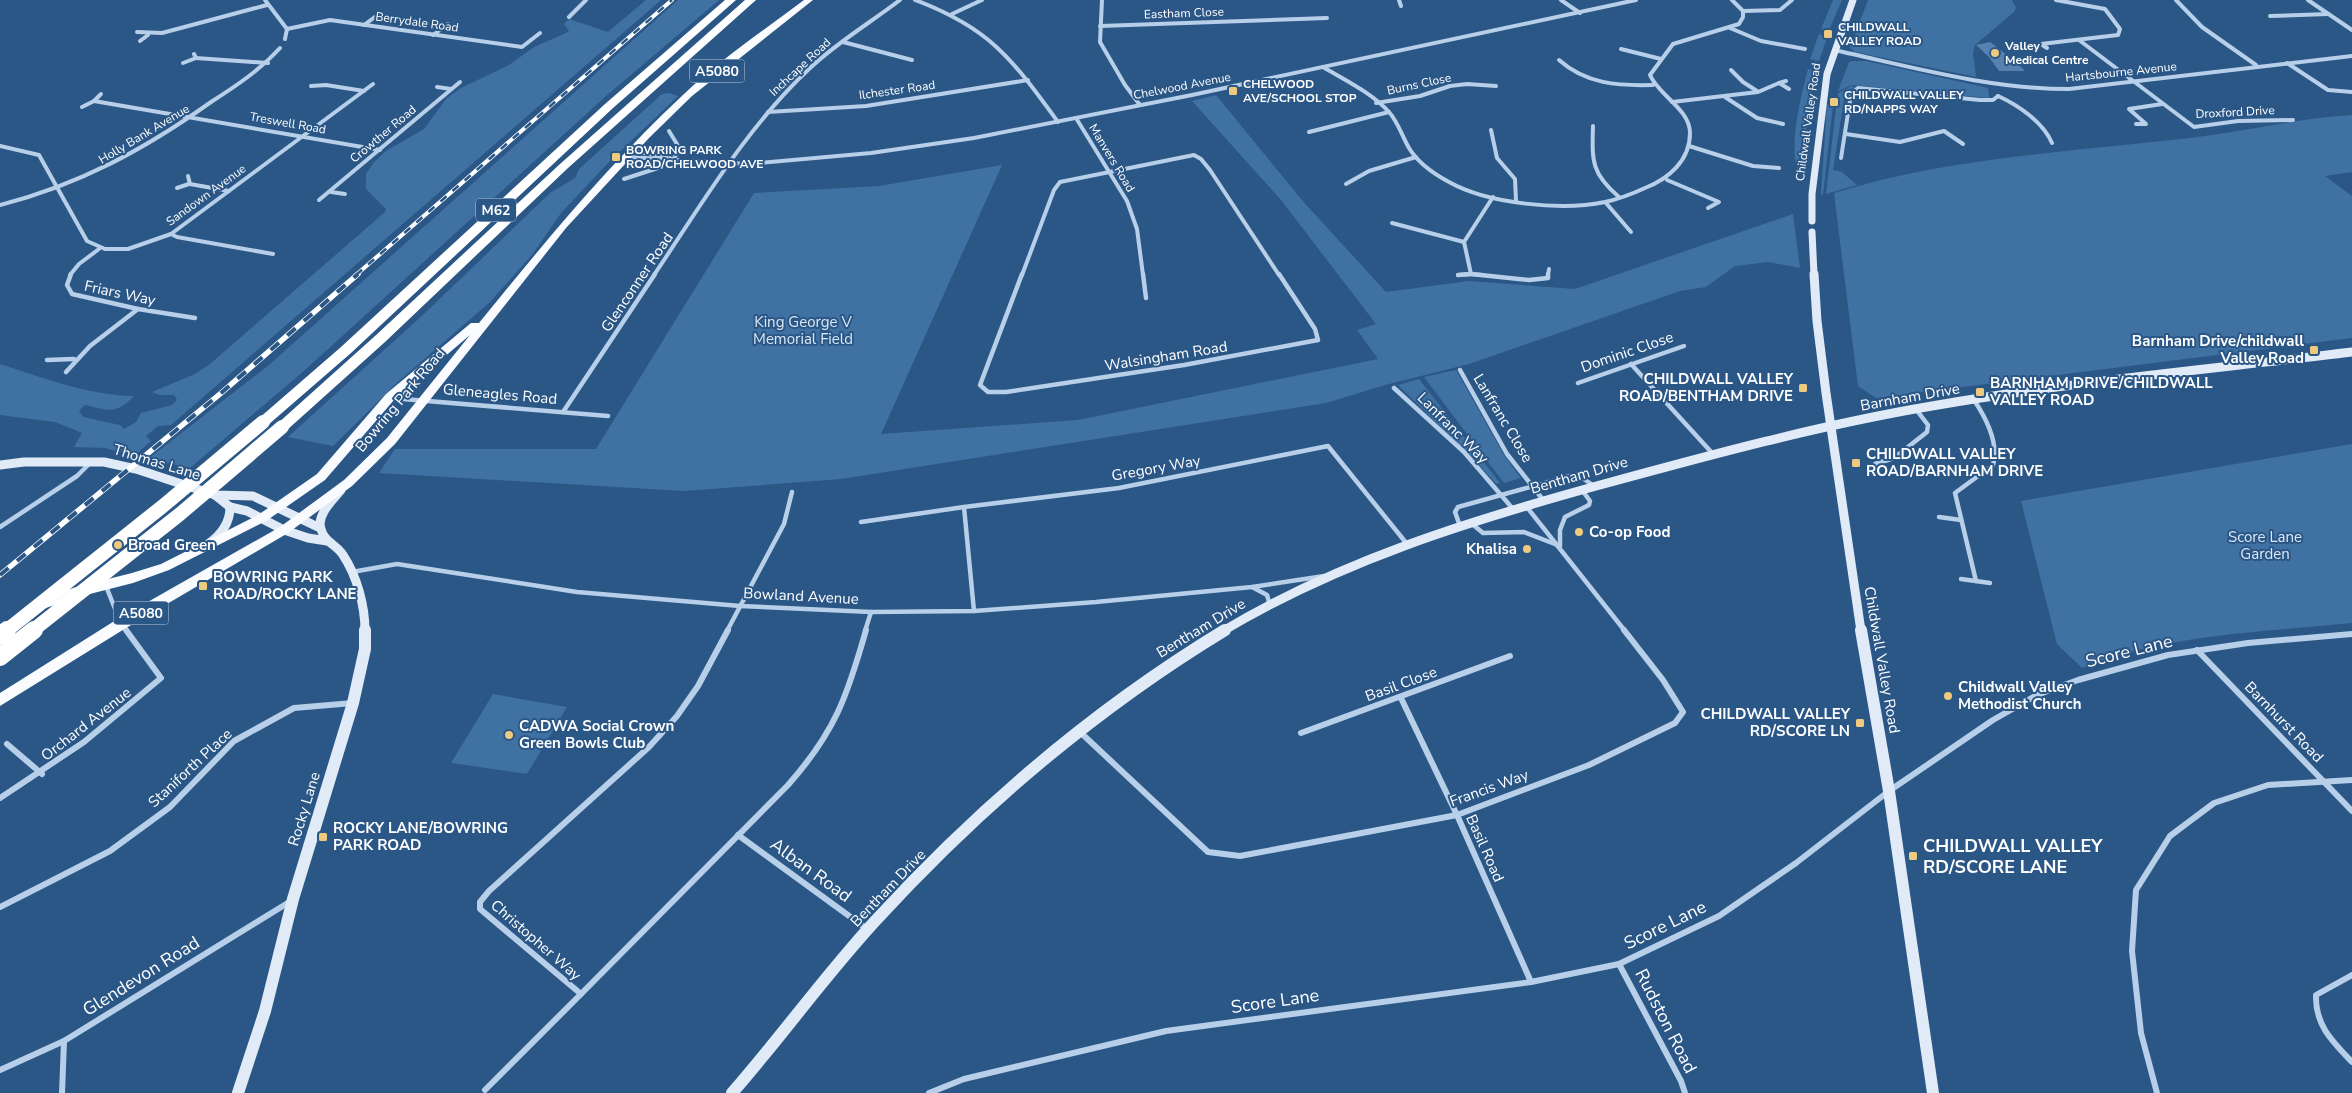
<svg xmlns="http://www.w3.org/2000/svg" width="2352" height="1093" font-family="'Nunito Sans',sans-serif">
  <rect width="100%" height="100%" fill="#2b5787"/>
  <g fill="#4071a3">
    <path d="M646 0H661L171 425 158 426 146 436 151 441 134 456 105 448 74 447 82 433 55 422 0 415V364C44 378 87 395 134 396 116 415 108 410 85 405L79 411 83 417 120 425 124 429 136 422 141 413 172 405 177 400 174 395H160L152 392 195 374 210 364 385 212 386 209 366 189V174L374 162 386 151 424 129 446 99 461 88 509 65 534 47 566 33 569 31 564 24 569 19 608 32Z"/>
    <polygon points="678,0 719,0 606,96 305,370 190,468 148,459 269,365"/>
    <polygon points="1833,0 1842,0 1829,30 1821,29"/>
    <polygon points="1868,0 2012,0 2016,8 2014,12 1975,45 1973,53 1976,77 1855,52 1850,48"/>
    <polygon points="1819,34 1827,38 1819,61 1810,59"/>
    <polygon points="1852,61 1866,61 1988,88 1989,98 1852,85 1838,91 1849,62"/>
    <path d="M1808 69 1816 71 1808 111 1802 176C1785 158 1802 92 1808 69Z"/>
    <polygon points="1852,86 1855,87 1848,91 1844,100 1833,170 1842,172 1857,185 1826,194 1837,99 1838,93"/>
    <polygon points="669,93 678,96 608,163 561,213 532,255 490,302 400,380 333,446 288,437 424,314 550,193 575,178 579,169 662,94"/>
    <polygon points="1216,95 1301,199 1386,292 1469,281 1575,289 1793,214 1800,268 1769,262 1735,266 1706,287 1680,291 1469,364 1385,385 1326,403 841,479 684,491 379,473 395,449 596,449 754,193 879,186 1002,165 881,434 1078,420 1378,359 1357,330 1376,324 1281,200 1192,101"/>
    <polygon points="1827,104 1833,105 1823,195 1821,195"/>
    <path d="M2352 115V172L2325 176 2352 196V338L1876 398 1858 386 1834 193C1949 157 2071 152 2190 138 2244 132 2298 118 2352 115Z"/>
    <polygon points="1456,370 1504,455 1521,478 1504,483 1424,377"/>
    <polygon points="1419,379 1500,483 1496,484 1480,466 1398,385"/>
    <path d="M2352 444V623C2263 632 2166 634 2082 668L2057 644 2021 501Z"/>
    <polygon points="493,694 567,707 527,774 451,763"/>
  </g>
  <polygon fill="#5782b0" points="1990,42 2015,61 2025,71 1999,71 1989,57 1976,45"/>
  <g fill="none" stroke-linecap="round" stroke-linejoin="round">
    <g stroke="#b7cfe8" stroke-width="4">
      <polyline points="265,0 287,29 285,39"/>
      <path d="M915 0C990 28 1012 59 1058 122"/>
      <polyline points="1102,0 1100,42 1125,85 1140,105"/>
      <polyline points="1399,0 1401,6"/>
      <polyline points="1561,0 1580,13"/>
      <polyline points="2176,0 2202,27 2256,65"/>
      <polyline points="2308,0 2352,30"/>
      <polyline points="1743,11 1780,10 1792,0"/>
      <polyline points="952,14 982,0"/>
      <polyline points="2270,16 2328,14"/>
      <polyline points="569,17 586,0"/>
      <polyline points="364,25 379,14"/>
      <polyline points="1100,26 1327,18"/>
      <polyline points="1730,28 1761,41 1805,49"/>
      <polyline points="287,29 330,20 522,47 540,33"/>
      <polyline points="137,32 162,33 267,5"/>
      <polyline points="433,35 448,24"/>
      <polyline points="2079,40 2194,127 2238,121 2293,120"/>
      <polyline points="140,41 148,35"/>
      <polyline points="843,42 912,60"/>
      <polyline points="2047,48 2041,44 2118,35 2120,29 2105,9 2056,0"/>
      <polyline points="1621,49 1661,59"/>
      <path d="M1834 50C1912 67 1989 89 2069 89L2352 56"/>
      <polyline points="194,54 196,58 268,63"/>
      <path d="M1559 60C1586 84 1618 86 1653 85"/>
      <polyline points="183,63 196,58"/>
      <polyline points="2287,63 2328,90 2352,92"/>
      <path d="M1323 67C1345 80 1372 93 1389 112 1398 122 1402 136 1409 148 1418 163 1434 174 1449 182 1488 204 1562 211 1605 202 1619 199 1632 194 1645 188 1668 179 1690 161 1690 133 1690 109 1659 96 1650 75L1673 44 1739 24 1743 17V11L1732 0"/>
      <polyline points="1731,70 1743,82 1757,91"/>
      <polyline points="1786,81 1779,83 1789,89"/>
      <polyline points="311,86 326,85 364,91"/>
      <polyline points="437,87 451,89"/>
      <path d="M1998 96C2018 105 2043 122 2052 143"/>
      <polyline points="1725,97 1757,118 1783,124"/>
      <polyline points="94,101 380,150"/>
      <polyline points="1672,102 1758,92 1779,83"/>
      <polyline points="1376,103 1420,96 1450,86 1467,84 1496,86"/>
      <polyline points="82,107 94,101 101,94"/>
      <polyline points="768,112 866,106 1028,80"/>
      <polyline points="1076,118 1127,201 1137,229 1143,275"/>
      <polyline points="2136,124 2146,124 2129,109 2162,104"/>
      <path d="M1593 126C1592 161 1591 173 1619 197"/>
      <polyline points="1491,130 1497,158 1515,179 1516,201"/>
      <polyline points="669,131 680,149 674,158"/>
      <polyline points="1309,132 1389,112"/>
      <polyline points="1846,134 1900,142 1944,131 1963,144"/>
      <polyline points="0,146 39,155 87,241 105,249 128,249 171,234 373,84"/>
      <polyline points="1689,146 1753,166 1779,168"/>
      <polyline points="633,151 666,157"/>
      <polyline points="627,157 748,164 871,153 974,138 1192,95 1636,0"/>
      <polyline points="1841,158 1851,94 1858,88 1980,100 1993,100 1998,96"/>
      <polyline points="188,176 190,184 229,191"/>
      <polyline points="624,179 661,167 670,158"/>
      <polyline points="1667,180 1719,202 1708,208"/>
      <polyline points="1346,184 1369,171 1416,157"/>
      <polyline points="177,188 189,184"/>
      <polyline points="331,192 345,194"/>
      <polyline points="319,200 460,82"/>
      <polyline points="1606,203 1631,232"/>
      <path d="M0 205C79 185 145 149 211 102 236 86 260 70 280 48"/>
      <polyline points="1392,223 1464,242"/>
      <polyline points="171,234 177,237 273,254"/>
      <polyline points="70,275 79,264 99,249"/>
      <path d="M654 275C702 204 746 128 809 69 836 43 870 23 900 0"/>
      <polyline points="1022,275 1054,190 1060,182 1194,155 1201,159 1210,170 1279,275"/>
      <polyline points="1458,275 1471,274"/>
      <polyline points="1483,275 1471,274 1464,242 1493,197"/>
      <polyline points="1548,275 1549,269"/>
    </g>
    <g stroke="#b7cfe8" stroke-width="4.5">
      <polyline points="71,274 67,285 72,294 138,309 195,318"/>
      <polyline points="1022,274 980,385 988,392 1006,392 1184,365 1318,340 1315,329 1279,274"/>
      <polyline points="1143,274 1146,298"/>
      <polyline points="1471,274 1529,280 1548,278 1548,274"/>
      <polyline points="1458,275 1471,274"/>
      <polyline points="47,360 74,359"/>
      <polyline points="1631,364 1713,454"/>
      <polyline points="1460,370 1507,454 1544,501"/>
      <polyline points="66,372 90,346 138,309"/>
      <polyline points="1578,383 1684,346"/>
      <polyline points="1394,388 1464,452 1513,509"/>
      <polyline points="391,398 608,416"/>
      <path d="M1974 400C1986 418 1999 444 1993 465L1955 493 1976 581"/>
      <polyline points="563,412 655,274"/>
      <polyline points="1875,464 1894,458 1927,432 1928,425 1915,408"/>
      <polyline points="1526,506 1625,631"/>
      <polyline points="1939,517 1961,520"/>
      <polyline points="861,522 964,507"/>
      <polyline points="1471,523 1483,533 1524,532 1560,546 1560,530 1565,517 1589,505 1590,501 1582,490"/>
      <polyline points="1460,526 1455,512 1458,507 1570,476 1581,477 1594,486"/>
      <polyline points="0,527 77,476 91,462"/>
      <polyline points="352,572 397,564 577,592 740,606 871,612 974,611 1096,602 1252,587 1324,576"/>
      <polyline points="1961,579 1990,583"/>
      <polyline points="106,586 121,624 127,631"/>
      <polyline points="1252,587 1267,595 1270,605"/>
      <polyline points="974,611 964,507 1119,488 1328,446 1407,544"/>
      <polyline points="727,631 784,524 792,492"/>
      <polyline points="865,631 871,612"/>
    </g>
    <g stroke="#b7cfe8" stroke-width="6">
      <path d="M728 630 698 686 677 716 649 747 489 891 480 902V909L581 994 788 785C835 732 847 697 866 630"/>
      <polyline points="2197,650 2352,811"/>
      <polyline points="1401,698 1457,815 1531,982"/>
      <polyline points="1080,732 1208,852 1240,856 1457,815 1589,765 1675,723 1683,712 1663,680 1624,630"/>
      <polyline points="1301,733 1510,656"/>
      <polyline points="7,744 42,774"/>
      <polyline points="0,798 84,742 161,678 126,630"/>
      <polyline points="738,835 867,929"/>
      <polyline points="0,907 110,851 170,807 234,741 294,708 353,703"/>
      <polyline points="1619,964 1681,1081 1685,1093"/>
      <path d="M2352 975 2316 995C2315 1025 2332 1041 2352 1062"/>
      <polyline points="0,1070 64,1041 291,901"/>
      <polyline points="485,1090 581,994"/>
      <polyline points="62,1093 64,1041"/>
      <polyline points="929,1093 964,1079 1166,1031 1531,982 1619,964 1719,916 1796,863 1889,791 1993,720 2037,695 2078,680 2168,655 2248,643 2352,634"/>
      <polyline points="2157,1093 2141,1033 2132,951 2136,890 2170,836 2214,803 2268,785 2352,780"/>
    </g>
    <g stroke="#e1ebf7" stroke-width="7">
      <polyline points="1812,221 1812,194 1827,74 1853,0"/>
      <polyline points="1812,232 1814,275"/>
    </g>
    <g stroke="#e1ebf7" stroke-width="9">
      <polyline points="1814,274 1817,321 1826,393 1861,631"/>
      <polyline points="0,465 24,462 104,462 136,469 215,495 253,496 320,528"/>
      <path d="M341 490C333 500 316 515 321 529 324 542 337 545 343 555 357 576 365 606 365 631"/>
      <polyline points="215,495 230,507 247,511 284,530 308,538 327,541"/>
      <path d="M208 544C221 535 230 524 230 507"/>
      <path d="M1223 631C1340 561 1469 521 1600 485 1710 455 1820 425 1932 406 2070 382 2213 369 2352 352"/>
    </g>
    <g stroke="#e1ebf7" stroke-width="12">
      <polyline points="1861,630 1889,791 1933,1093"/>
      <polyline points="238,1093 265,1011 293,899 353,703 365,649 365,630"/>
      <path d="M732 1093C782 1036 826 974 877 919 980 807 1095 709 1225 630"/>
    </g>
    <path fill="#f9fbfe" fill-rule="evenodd" d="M804 0H813L692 96 649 138 566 228 395 444 352 486 288 533 126 628 0 706V693L116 620 280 527 344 480 387 438 470 335 394 400 325 480 266 521 169 570 133 583 78 597 43 609 38 608 37 604 38 600 76 587 132 573 161 564 258 515 317 474 386 394 471 323H479C544 243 609 164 684 94 721 59 764 30 804 0Z"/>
    <g fill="#fff" fill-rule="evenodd">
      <polygon points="725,0 736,0 613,108 351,353 268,425 258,425 256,422 258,419 341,347 605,104"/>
      <polygon points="745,0 756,0 568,168 385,342 287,430 277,430 275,427 277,424 375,336 560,164"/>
    </g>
    <defs>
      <polyline id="rail-far1" points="356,275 672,0"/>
      <polyline id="rail" points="0,575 220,394 358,274"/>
    </defs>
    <use href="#rail-far1" stroke="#fff" stroke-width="4"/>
    <use href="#rail" stroke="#fff" stroke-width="5.5"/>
    <use href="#rail-far1" stroke="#2b5787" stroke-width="2.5" stroke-dasharray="8" stroke-linecap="butt"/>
    <use href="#rail" stroke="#2b5787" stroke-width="4" stroke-dasharray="11" stroke-linecap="butt"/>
    <g stroke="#fff" stroke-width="14">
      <polyline points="6,631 163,506 263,422"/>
      <polyline points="32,631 180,514 282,427"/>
    </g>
    <g stroke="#fff" stroke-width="18">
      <polyline points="0,636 7,630"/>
      <polyline points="0,657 34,630"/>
    </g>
  </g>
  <g fill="#eeca7f" stroke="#2b5787" stroke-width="2">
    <rect x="1823" y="29" width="10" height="10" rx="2.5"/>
    <circle cx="1995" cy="53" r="5"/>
    <rect x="1228" y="86" width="10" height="10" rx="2.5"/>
    <rect x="1829" y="97" width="10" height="10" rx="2.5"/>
    <rect x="611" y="152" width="10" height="10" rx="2.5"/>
    <rect x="2309" y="345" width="10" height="10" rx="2.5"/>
    <rect x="1798" y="383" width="10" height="10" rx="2.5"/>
    <rect x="1975" y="387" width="10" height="10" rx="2.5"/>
    <rect x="1851" y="458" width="10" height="10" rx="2.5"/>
    <circle cx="1579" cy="532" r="5"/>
    <circle cx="118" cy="545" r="5"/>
    <circle cx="1527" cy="549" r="5"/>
    <rect x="198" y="581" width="10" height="10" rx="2.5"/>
    <circle cx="1948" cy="696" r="5"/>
    <rect x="1855" y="718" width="10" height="10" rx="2.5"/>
    <circle cx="509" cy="735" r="5"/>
    <rect x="318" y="832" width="10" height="10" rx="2.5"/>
    <rect x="1908" y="851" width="10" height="10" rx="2.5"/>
  </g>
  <g text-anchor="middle" stroke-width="4" stroke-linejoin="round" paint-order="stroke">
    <g font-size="12" fill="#fff" stroke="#2b5787">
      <text transform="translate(1184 13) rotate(-2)" y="4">Eastham Close</text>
      <text transform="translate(417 22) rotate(8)" y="4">Berrydale Road</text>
      <text transform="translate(800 67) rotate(-43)" y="4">Inchcape Road</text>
      <text transform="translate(2121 72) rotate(-6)" y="4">Hartsbourne Avenue</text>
      <text transform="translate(1419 84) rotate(-12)" y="4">Burns Close</text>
      <text transform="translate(1182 86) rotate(-11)" y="4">Chelwood Avenue</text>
      <text transform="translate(897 90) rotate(-8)" y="4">Ilchester Road</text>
      <text transform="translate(2235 112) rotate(-3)" y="4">Droxford Drive</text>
      <text transform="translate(1808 122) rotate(-82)" y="4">Childwall Valley Road</text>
      <text transform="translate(288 123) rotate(10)" y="4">Treswell Road</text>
      <text transform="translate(144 134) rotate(-31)" y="4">Holly Bank Avenue</text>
      <text transform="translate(383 134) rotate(-40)" y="4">Crowther Road</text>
      <text transform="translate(1112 158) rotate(59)" y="4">Manvers Road</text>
      <text transform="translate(206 195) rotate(-36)" y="4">Sandown Avenue</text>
    </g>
    <g font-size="12" font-weight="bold" fill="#fff" stroke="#2b5787" text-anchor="start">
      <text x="1838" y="31">CHILDWALL<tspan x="1838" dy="14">VALLEY ROAD</tspan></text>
      <text x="2005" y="50">Valley<tspan x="2005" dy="14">Medical Centre</tspan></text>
      <text x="1243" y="88">CHELWOOD<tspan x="1243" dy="14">AVE/SCHOOL STOP</tspan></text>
      <text x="1844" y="99">CHILDWALL VALLEY<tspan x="1844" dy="14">RD/NAPPS WAY</tspan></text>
      <text x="626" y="154">BOWRING PARK<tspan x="626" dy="14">ROAD/CHELWOOD AVE</tspan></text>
    </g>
    <g fill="#2b5787" stroke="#bfcddb" stroke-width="1">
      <rect x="689.5" y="59.5" width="55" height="23" rx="4"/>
      <rect x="476" y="198.5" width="40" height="23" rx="4"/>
      <rect x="113.5" y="601.5" width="55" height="23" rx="4"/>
    </g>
    <g font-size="14" font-weight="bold" fill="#fff">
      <text x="717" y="76">A5080</text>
      <text x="496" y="215">M62</text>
      <text x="141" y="618">A5080</text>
    </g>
    <g font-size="15" fill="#fff" stroke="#2b5787">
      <text transform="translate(637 282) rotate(-56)" y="5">Glenconner Road</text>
      <text transform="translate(120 293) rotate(12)" y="5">Friars Way</text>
      <text transform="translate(1627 352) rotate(-19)" y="5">Dominic Close</text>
      <text transform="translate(1166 356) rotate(-9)" y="5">Walsingham Road</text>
      <text transform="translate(500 394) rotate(5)" y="5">Gleneagles Road</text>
      <text transform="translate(1910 397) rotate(-10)" y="5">Barnham Drive</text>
      <text transform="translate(400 400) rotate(-50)" y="5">Bowring Park Road</text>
      <text transform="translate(1503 418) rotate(59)" y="5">Lanfranc Close</text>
      <text transform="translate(1453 428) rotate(45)" y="5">Lanfranc Way</text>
      <text transform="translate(157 462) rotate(17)" y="5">Thomas Lane</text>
      <text transform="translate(1156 468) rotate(-10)" y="5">Gregory Way</text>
      <text transform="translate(1579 475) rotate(-16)" y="5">Bentham Drive</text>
      <text transform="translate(801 596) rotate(3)" y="5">Bowland Avenue</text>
      <text transform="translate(1201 628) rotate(-31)" y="5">Bentham Drive</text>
      <text transform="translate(1882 660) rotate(80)" y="5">Childwall Valley Road</text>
      <text transform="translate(1401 684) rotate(-20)" y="5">Basil Close</text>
      <text transform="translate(2284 722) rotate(46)" y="5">Barnhurst Road</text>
      <text transform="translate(86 724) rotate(-38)" y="5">Orchard Avenue</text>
      <text transform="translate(190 768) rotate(-43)" y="5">Staniforth Place</text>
      <text transform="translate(1489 788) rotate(-20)" y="5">Francis Way</text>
      <text transform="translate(304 809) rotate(-73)" y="5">Rocky Lane</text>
      <text transform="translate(1485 848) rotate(66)" y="5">Basil Road</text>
      <text transform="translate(888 888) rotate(-46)" y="5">Bentham Drive</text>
      <text transform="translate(536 940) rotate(41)" y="5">Christopher Way</text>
    </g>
    <g font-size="15" fill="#dbe8f6" stroke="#2b5787">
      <text x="803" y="327">King George V<tspan x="803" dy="17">Memorial Field</tspan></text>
      <text x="2265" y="542">Score Lane<tspan x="2265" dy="17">Garden</tspan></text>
    </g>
    <g font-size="15" font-weight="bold" fill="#fff" stroke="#2b5787" text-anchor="start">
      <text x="2304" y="346" text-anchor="end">Barnham Drive/childwall<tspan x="2304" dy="17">Valley Road</tspan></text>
      <text x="1793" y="384" text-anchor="end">CHILDWALL VALLEY<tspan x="1793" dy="17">ROAD/BENTHAM DRIVE</tspan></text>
      <text x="1990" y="388">BARNHAM DRIVE/CHILDWALL<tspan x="1990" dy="17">VALLEY ROAD</tspan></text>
      <text x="1866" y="459">CHILDWALL VALLEY<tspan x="1866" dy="17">ROAD/BARNHAM DRIVE</tspan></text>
      <text x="1589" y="537">Co-op Food</text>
      <text x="128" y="550">Broad Green</text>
      <text x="1517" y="554" text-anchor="end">Khalisa</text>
      <text x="213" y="582">BOWRING PARK<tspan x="213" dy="17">ROAD/ROCKY LANE</tspan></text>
      <text x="1958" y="692">Childwall Valley<tspan x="1958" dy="17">Methodist Church</tspan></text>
      <text x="1850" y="719" text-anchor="end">CHILDWALL VALLEY<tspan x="1850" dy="17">RD/SCORE LN</tspan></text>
      <text x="519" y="731">CADWA Social Crown<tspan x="519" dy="17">Green Bowls Club</tspan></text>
      <text x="333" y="833">ROCKY LANE/BOWRING<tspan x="333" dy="17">PARK ROAD</tspan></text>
    </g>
    <g font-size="18" fill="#fff" stroke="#2b5787">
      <text transform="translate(2129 651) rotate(-14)" y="6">Score Lane</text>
      <text transform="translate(811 870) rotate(36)" y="6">Alban Road</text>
      <text transform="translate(1665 925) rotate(-26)" y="6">Score Lane</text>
      <text transform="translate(141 976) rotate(-32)" y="6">Glendevon Road</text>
      <text transform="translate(1275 1001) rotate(-8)" y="6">Score Lane</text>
      <text transform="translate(1666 1021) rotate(63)" y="6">Rudston Road</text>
    </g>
    <g font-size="18" font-weight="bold" fill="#fff" stroke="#2b5787" text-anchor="start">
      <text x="1923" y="852">CHILDWALL VALLEY<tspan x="1923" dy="21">RD/SCORE LANE</tspan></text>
    </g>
  </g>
</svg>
